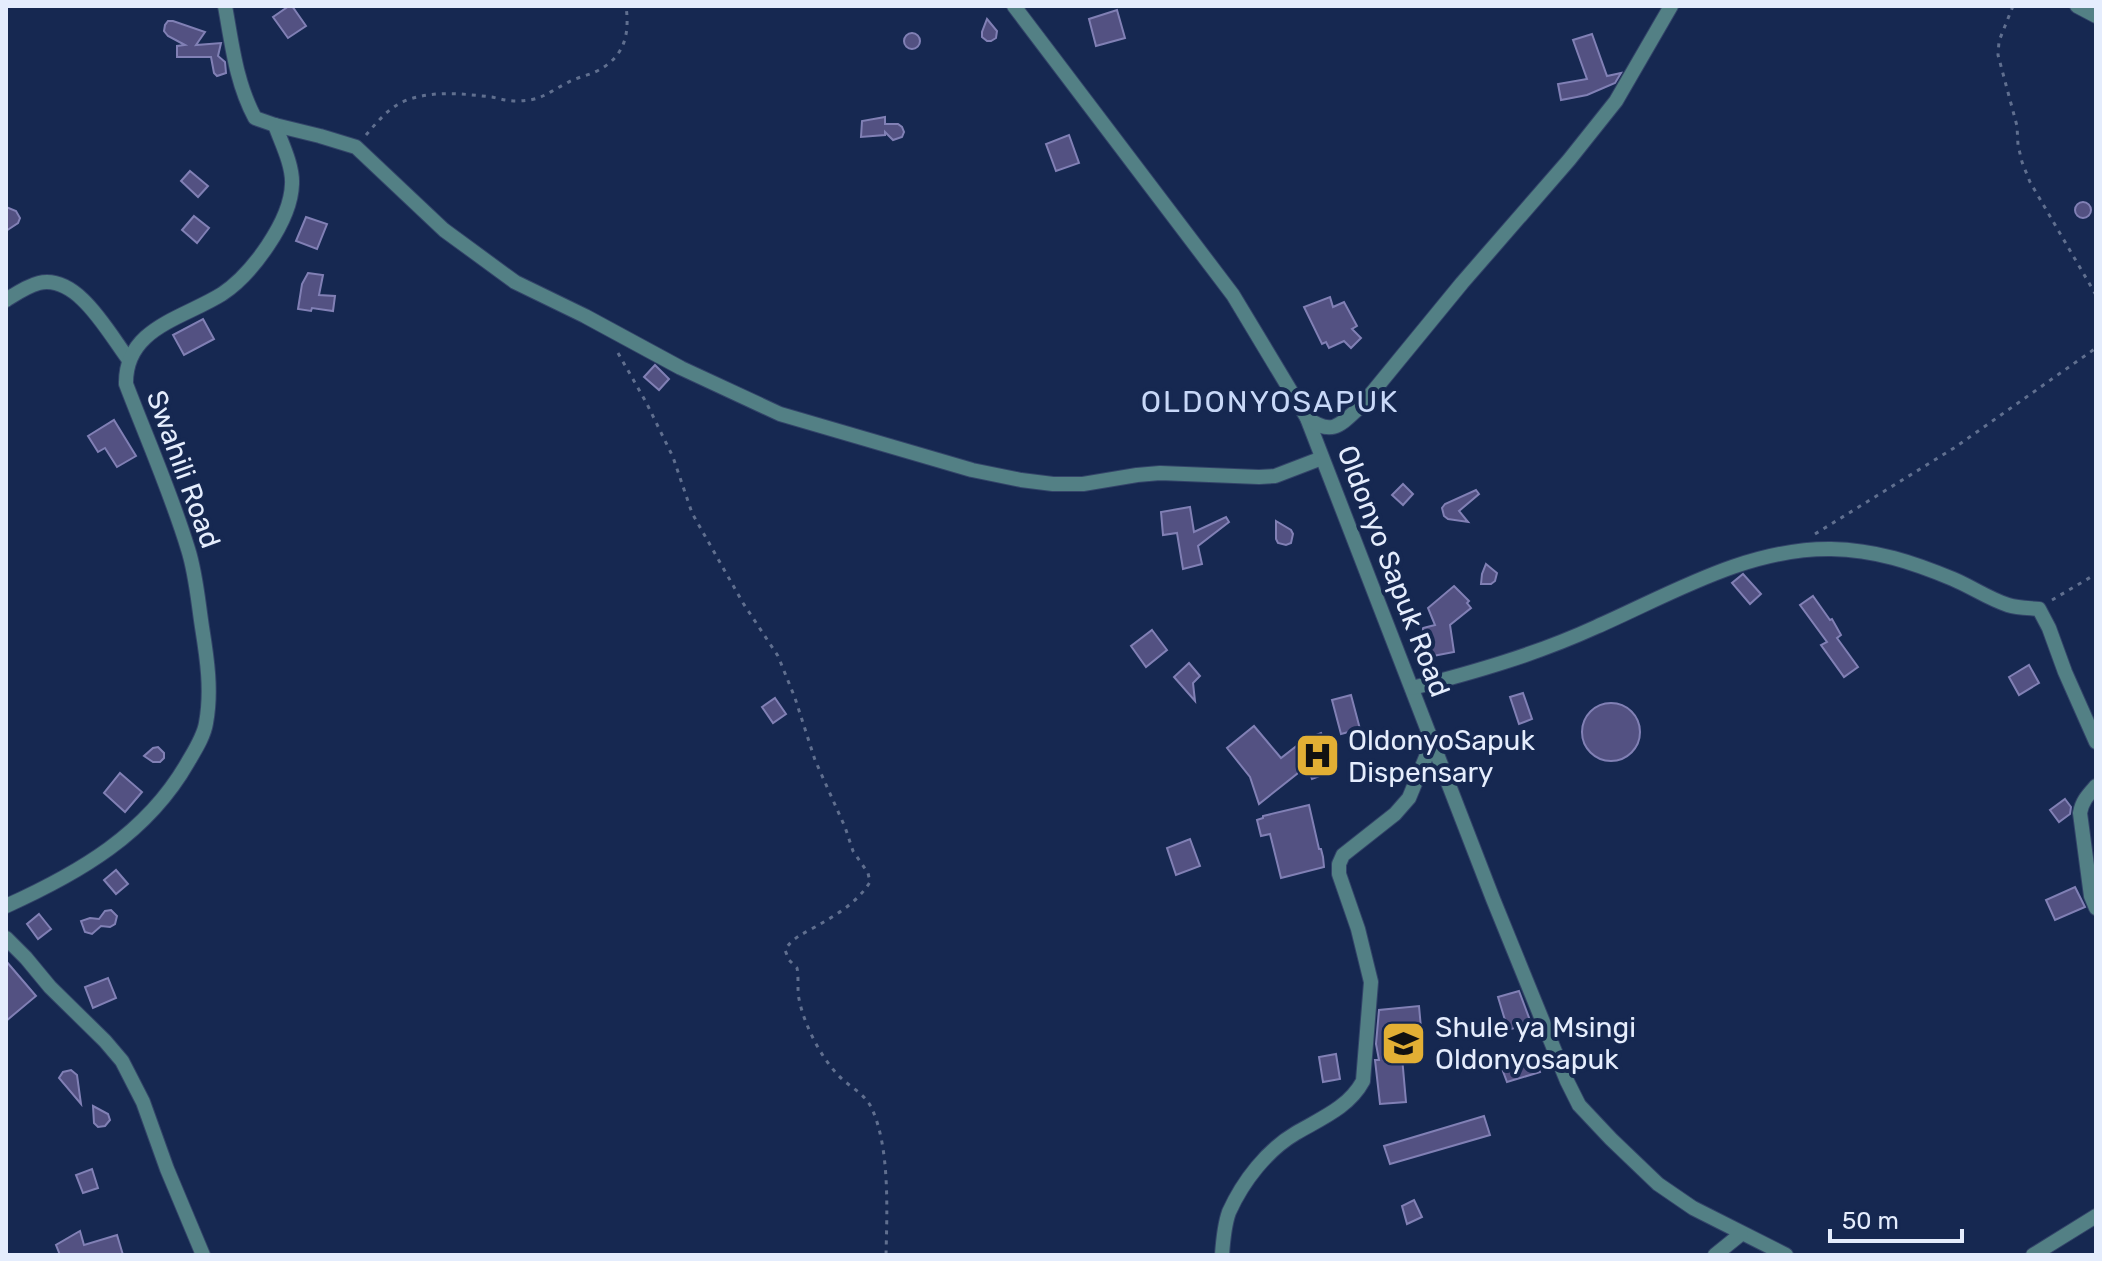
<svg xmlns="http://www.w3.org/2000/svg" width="2102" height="1261" font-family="Rubik,sans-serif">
  <rect width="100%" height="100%" fill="#162851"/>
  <g fill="#535182" stroke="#8180b5" stroke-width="2">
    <polygon points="289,6 292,6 306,26 288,38 273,17"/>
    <polygon points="1117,10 1125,38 1096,46 1089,19"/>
    <polygon points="987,19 997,31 996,38 991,41 987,41 982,37 982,32"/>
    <polygon points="168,21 173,21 205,32 196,45 221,43 218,56 225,62 226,73 217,76 214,73 211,57 177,57 177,46 185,45 168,36 164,31 165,25"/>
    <circle cx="912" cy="41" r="8"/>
    <polygon points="1592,34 1607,76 1621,73 1615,83 1587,95 1561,100 1558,84 1587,79 1573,40"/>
    <polygon points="885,117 885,124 898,124 902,127 904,132 902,137 893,140 885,132 885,135 861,137 862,121"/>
    <polygon points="1069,135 1079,163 1056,171 1046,144"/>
    <polygon points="190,171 208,186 198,197 181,181"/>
    <circle cx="2083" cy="210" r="8"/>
    <polygon points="6,207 16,211 20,218 18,223 6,231"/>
    <polygon points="194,216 209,228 197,243 182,230"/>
    <polygon points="306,217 327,224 317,249 296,241"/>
    <polygon points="308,273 323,275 319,295 335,296 333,311 312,308 311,311 298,309 302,284"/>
    <polygon points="1330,297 1333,307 1344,302 1357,326 1352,329 1361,338 1351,348 1344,341 1329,348 1326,342 1322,344 1304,307"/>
    <polygon points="203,319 214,339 184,355 173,335"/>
    <polygon points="655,365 669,379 659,390 644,377"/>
    <polygon points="114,420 136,456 117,467 105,448 98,452 88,436"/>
    <polygon points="1403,484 1413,494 1403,505 1392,495"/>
    <polygon points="1476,490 1479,494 1459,511 1468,522 1448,519 1444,516 1442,508 1445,504"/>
    <polygon points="1190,507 1194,532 1226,517 1229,522 1198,546 1202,564 1183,569 1177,533 1163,535 1161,512"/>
    <polygon points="1276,521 1291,530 1293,534 1291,543 1286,545 1278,543 1276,539"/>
    <polygon points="1486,564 1497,573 1495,581 1491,584 1481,584 1482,574"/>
    <polygon points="1743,574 1761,594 1750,604 1732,583"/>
    <polygon points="1454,586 1469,601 1467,603 1471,608 1450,625 1454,652 1433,656 1422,668 1423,628 1435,625 1428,608"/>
    <polygon points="1813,596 1830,620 1832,619 1841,635 1837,638 1858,667 1844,677 1821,645 1827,642 1800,605"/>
    <polygon points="1152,630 1167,650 1146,667 1131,646"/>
    <polygon points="1189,663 1200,676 1193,683 1195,701 1174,677"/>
    <polygon points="2029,665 2039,683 2019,695 2009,677"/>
    <polygon points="1523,693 1532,719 1519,724 1510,697"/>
    <polygon points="1351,695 1360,729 1341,734 1332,700"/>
    <polygon points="775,698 786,714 773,723 762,707"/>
    <circle cx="1611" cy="732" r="29"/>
    <polygon points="1254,726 1281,758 1299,744 1299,742 1321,733 1335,770 1312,779 1307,766 1259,804 1250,777 1227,748"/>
    <polygon points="158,747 164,753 164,758 160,762 153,762 144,756 153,748"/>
    <polygon points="120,773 142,792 125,812 104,793"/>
    <polygon points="2065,799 2071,807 2070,814 2059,822 2050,810"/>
    <polygon points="1309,805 1319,849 1321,849 1323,857 1324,867 1281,878 1270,834 1261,836 1257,820 1263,818 1263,816"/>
    <polygon points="1190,839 1200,866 1176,875 1167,848"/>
    <polygon points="116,870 128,884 116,894 104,880"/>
    <polygon points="2075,887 2085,907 2055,920 2046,900"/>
    <polygon points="111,910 117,916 115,924 110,927 101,926 92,934 85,932 81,921 90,918 99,919 105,911"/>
    <polygon points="39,914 51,929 38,939 27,924"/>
    <polygon points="6,961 36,996 6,1021"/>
    <polygon points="108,978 116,998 93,1008 85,987"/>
    <polygon points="1519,991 1531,1023 1508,1030 1498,997"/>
    <polygon points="1419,1006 1421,1028 1392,1030 1397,1058 1402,1057 1406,1102 1380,1104 1375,1060 1379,1060 1376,1044 1379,1010"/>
    <polygon points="1336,1054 1340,1079 1323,1082 1319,1057"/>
    <polygon points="1535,1056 1540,1072 1507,1082 1501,1066"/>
    <polygon points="71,1070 77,1075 81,1104 59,1078 63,1072"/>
    <polygon points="93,1106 108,1114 110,1120 105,1126 98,1127 94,1123"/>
    <polygon points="1484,1116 1490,1135 1390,1164 1384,1146"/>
    <polygon points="92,1169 98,1188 83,1193 76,1175"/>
    <polygon points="1414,1200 1422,1217 1407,1224 1402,1206"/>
    <polygon points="80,1231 84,1245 117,1235 123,1255 60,1255 56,1245"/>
  </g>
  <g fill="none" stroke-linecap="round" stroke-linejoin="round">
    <defs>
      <g id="street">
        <path d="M225 6C232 44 236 83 255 118L275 125 320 136 356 147 444 230 515 282 585 316 681 368 780 414 972 470 1021 480 1053 484H1083L1137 475 1160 473 1259 477 1275 476 1322 458"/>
        <polyline points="1014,6 1233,295 1307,418 1493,899 1567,1081 1579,1105 1611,1139 1658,1184 1693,1208 1786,1255"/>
        <polyline points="2077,6 2096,16"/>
        <path d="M6 300C17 293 27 286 39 283 78 274 109 334 129 360"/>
        <path d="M1307 418C1333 437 1341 424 1362 405L1462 283 1569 160 1616 101 1671 6"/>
        <path d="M1412 688C1475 672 1537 654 1596 627 1671 594 1747 548 1831 549 1876 550 1912 562 1953 579 1972 587 1989 599 2008 605 2018 608 2029 608 2039 609L2049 628 2065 672 2096 742"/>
        <path d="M2096 786C2088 795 2082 801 2080 813L2091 896 2096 908"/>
        <path d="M6 906C79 873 147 834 188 762 195 750 204 736 206 723 212 691 207 658 202 627 198 601 196 574 188 549 171 493 147 439 126 384 125 328 182 319 222 294 252 274 291 221 292 184 293 165 281 142 275 125"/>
        <polyline points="6,938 26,958 50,987 105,1041 122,1061 143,1102 167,1169 203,1255"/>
        <path d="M1222 1255C1223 1241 1224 1226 1229 1212 1243 1181 1267 1150 1296 1133 1322 1118 1349 1107 1363 1081L1371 982 1358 929 1339 874V864L1343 855 1395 814 1409 798 1433 740"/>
        <polyline points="1715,1255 1741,1234"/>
        <polyline points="2033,1255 2096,1216"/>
      </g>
    </defs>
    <use href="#street" stroke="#334469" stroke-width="16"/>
    <g stroke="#606f8f" stroke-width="3" stroke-dasharray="4 6" stroke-linecap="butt">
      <polyline points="2013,6 1999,41 1998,55 2017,126 2018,145 2022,162 2030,182 2096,295"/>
      <path d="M366 135C378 121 389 107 407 100 435 90 464 94 492 97 500 99 508 101 516 101 541 101 547 93 567 83 575 78 586 76 595 72 624 58 630 36 626 6"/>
      <path d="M618 353 646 402 673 457 692 513 743 603 778 656 795 698 815 760 845 827 853 851 868 873 870 882C857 903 836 915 815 927 803 934 792 938 785 950L789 960 797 968C799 978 797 989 799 999 804 1024 820 1056 838 1075 849 1087 865 1093 872 1109 890 1148 887 1212 886 1255"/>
      <polyline points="1815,534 1954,448 2096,348"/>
      <polyline points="2052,600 2096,574"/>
    </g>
    <use href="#street" stroke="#538085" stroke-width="14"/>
  </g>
  <defs>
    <symbol id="hospital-square" viewBox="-11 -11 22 22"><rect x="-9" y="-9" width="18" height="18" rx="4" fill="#e2af34" stroke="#162851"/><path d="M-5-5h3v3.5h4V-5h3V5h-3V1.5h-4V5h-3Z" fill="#111"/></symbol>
    <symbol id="school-square" viewBox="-11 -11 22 22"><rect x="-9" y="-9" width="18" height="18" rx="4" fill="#e2af34" stroke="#162851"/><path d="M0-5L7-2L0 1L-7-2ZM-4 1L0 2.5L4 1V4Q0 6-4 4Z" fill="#111"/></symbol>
  </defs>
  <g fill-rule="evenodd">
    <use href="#hospital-square" x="1292" y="730" width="51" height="51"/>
    <use href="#school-square" x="1378" y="1018" width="51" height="51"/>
  </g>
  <g text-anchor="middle" stroke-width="8" stroke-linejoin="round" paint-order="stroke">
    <g font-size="28" fill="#e5edfd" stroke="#162851">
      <text transform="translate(184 469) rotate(70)" y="10">Swahili Road</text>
      <text transform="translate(1394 571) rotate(69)" y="10">Oldonyo Sapuk Road</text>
    </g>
    <g font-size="28" fill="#e5edfd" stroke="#162851" text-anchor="start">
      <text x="1348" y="750">OldonyoSapuk<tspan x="1348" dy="32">Dispensary</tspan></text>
      <text x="1435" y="1037">Shule ya Msingi<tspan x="1435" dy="32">Oldonyosapuk</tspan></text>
    </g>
    <g font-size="30" letter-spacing="2" fill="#c8d8f8" stroke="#162851">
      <text x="1270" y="412">OLDONYOSAPUK</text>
    </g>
  </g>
  <rect width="2102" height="1261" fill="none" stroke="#e5edfd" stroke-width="16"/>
  <path d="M1830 1229v12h132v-12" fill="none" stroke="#e5edfd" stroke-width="4"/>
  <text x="1842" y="1229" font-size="24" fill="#e5edfd" stroke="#162851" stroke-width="6" paint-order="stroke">50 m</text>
</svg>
